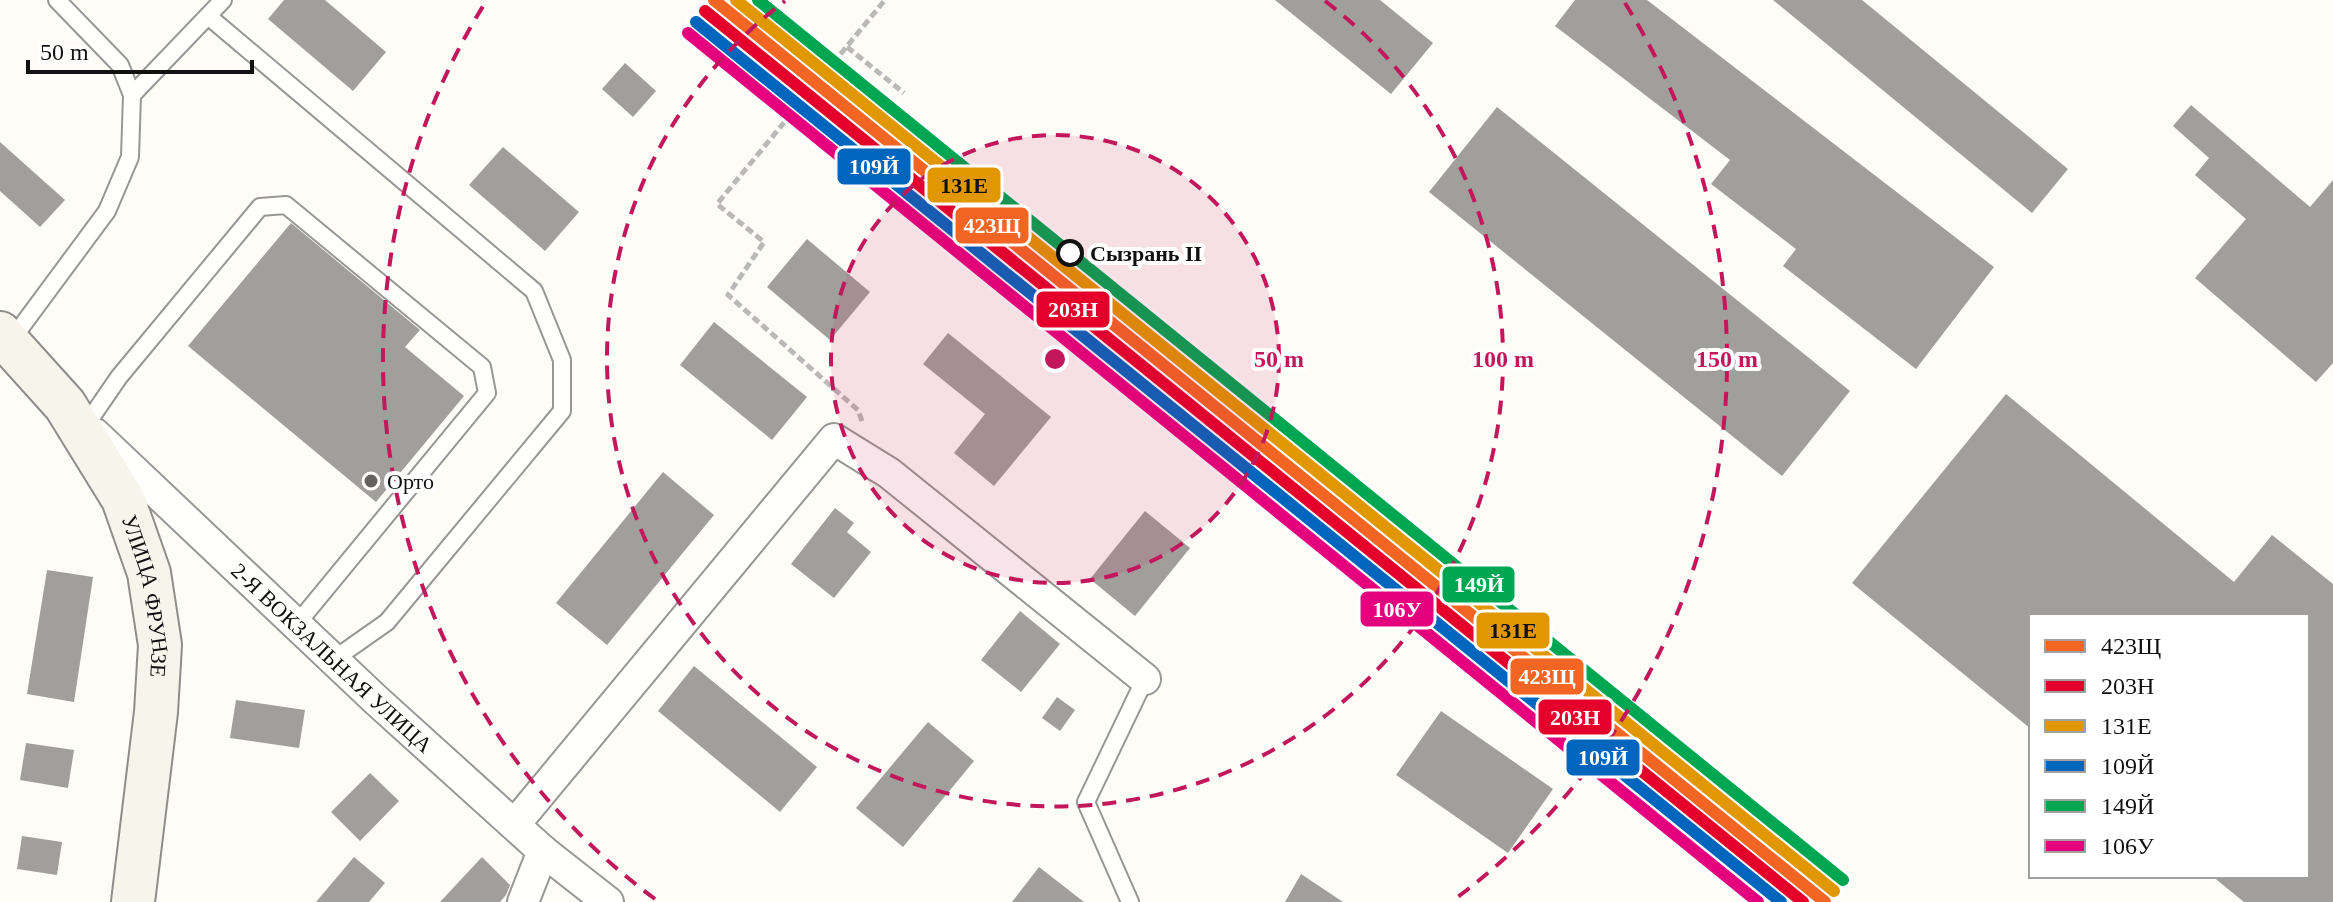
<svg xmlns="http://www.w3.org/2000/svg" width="2333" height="902" font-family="'Times New Roman',serif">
  <rect width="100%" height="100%" fill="#fdfcf7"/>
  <g fill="#a19f9c">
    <polygon points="284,0 325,0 386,52 353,91 268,19"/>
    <polygon points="1275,0 1380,0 1433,43 1391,94"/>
    <polygon points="1575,0 1647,0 1994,267 1916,369 1783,266 1796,249 1711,184 1730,160 1555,26"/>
    <polygon points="1773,0 1862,0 2068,169 2032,213"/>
    <polygon points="625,63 656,91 633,117 602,89"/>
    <polygon points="2191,105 2310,207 2333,180 2333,363 2316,382 2195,278 2246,219 2195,175 2209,158 2173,126"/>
    <polygon points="1497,107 1850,391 1782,476 1429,192"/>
    <polygon points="0,142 65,200 40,227 0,191"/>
    <polygon points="503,147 579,212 545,251 469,185"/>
    <polygon points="291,223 420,330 405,347 464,396 376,502 188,346"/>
    <polygon points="807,239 870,292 830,340 767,287"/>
    <polygon points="714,322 807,397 772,440 680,365"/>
    <polygon points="948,333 1051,417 994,486 954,453 985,414 923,364"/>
    <polygon points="2006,394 2234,582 2272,535 2333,584 2333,902 2244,902 2212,876 2307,876 2307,616 2031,616 2031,729 1852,583"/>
    <polygon points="663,472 714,515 607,645 556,603"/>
    <polygon points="835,508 854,523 847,532 871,552 834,598 791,564"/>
    <polygon points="1145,511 1190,548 1135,616 1090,579"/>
    <polygon points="47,570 93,577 74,702 27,694"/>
    <polygon points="1020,611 1060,644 1021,692 981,660"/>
    <polygon points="694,666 817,767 780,812 658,711"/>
    <polygon points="1057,697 1075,710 1060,731 1042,718"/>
    <polygon points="236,700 305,710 299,748 230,738"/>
    <polygon points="1441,711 1553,789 1508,853 1396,775"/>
    <polygon points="928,722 974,761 903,847 856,808"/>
    <polygon points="26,743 74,750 68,788 20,780"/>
    <polygon points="370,773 399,801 360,841 331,812"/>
    <polygon points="22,836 62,842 57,875 17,869"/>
    <polygon points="354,857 385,883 369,902 316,902"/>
    <polygon points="482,857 510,885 506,895 500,902 440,902"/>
    <polygon points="1039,867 1084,902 1012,902"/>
    <polygon points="1301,874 1343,902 1285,902"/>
  </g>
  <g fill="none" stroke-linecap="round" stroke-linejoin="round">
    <defs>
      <g id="lane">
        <polyline points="208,16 534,291 562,360 562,411 387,622 333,660"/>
        <polyline points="132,95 223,0"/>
        <polyline points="10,342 107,211 130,157 132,95 120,65 57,0"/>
        <polyline points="86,425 119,377 260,207 286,205 482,367 487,393 296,625"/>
        <polyline points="1130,902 1086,802 1145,679"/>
      </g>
      <g id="street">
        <path id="s1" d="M95 434 376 700 543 851 608 902"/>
        <polyline points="515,824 834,439 889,473 1145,679"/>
        <polyline points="523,902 543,851"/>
      </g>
      <g id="secondary">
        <path id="s2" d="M0 333 65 405 123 499 149 573 160 645 156 712 133 902"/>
      </g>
    </defs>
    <use href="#lane" stroke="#979795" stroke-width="20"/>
    <use href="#street" stroke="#979795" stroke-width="34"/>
    <use href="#secondary" stroke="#8e8d8b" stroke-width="46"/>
    <g stroke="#b9b9b8" stroke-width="5" stroke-dasharray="8 4" stroke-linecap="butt">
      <polyline points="847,47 904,93"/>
      <polyline points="862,421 858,410 728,295 764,242 717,204 885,0"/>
    </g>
    <use href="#lane" stroke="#fffffe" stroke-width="16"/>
    <use href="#street" stroke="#fffffe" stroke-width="30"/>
    <use href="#secondary" stroke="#f6f4eb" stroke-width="42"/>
    <defs>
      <polyline id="rail-1" points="714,0 1825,902"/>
      <polyline id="rail-2" points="705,11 1803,902"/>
      <polyline id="rail-3" points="736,0 1834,891"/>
      <polyline id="rail-4" points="696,22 1781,902"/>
      <polyline id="rail-5" points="758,0 1843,880"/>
      <polyline id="rail-6" points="688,33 1758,902"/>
    </defs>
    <use href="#rail-1" stroke="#fff" stroke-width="18"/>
    <use href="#rail-2" stroke="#fff" stroke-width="18"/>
    <use href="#rail-3" stroke="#fff" stroke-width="18"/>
    <use href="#rail-4" stroke="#fff" stroke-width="18"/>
    <use href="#rail-5" stroke="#fff" stroke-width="18"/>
    <use href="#rail-6" stroke="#fff" stroke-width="18"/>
    <use href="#rail-1" stroke="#f26522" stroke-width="12"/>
    <use href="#rail-2" stroke="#e4002b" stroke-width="12"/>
    <use href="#rail-3" stroke="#e09702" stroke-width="12"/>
    <use href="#rail-4" stroke="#0065bd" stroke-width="12"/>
    <use href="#rail-5" stroke="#00a651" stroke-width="12"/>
    <use href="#rail-6" stroke="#e5007d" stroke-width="12"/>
  </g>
  <circle cx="1055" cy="359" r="224" fill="#c2185b" fill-opacity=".12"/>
  <g fill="none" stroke="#c2185b" stroke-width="4" stroke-dasharray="14 10">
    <circle cx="1055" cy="359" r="224"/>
    <path d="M1325 1A448 448 0 1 1 785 1"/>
    <path d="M655 899A672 672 0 0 1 485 3M1625 3A672 672 0 0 1 1455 899"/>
  </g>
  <circle fill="#fff" stroke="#111" stroke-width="4" cx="1070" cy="253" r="12"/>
  <circle fill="#646362" stroke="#fff" stroke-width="3" cx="371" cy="481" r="8"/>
  <g text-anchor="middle" stroke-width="8" stroke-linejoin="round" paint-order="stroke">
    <g font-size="22" font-weight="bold" fill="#111" stroke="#fff" text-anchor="start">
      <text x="1090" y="261">Сызрань II</text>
    </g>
    <g font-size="22" fill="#111" stroke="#fff" text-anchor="start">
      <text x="387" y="489">Орто</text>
    </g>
    <g font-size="22" fill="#111" stroke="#fff">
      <text dy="8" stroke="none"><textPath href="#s2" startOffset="308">УЛИЦА ФРУНЗЕ</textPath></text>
      <text dy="8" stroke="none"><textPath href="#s1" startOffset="326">2-Я ВОКЗАЛЬНАЯ УЛИЦА</textPath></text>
    </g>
  </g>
  <circle cx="1055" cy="359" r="12" fill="#c2185b" stroke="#fff" stroke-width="4"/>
  <g font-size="24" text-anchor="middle" font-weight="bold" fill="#c2185b" stroke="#fff" stroke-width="8" stroke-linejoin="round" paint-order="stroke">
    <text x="1279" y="367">50 m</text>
    <text x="1503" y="367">100 m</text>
    <text x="1727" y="367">150 m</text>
  </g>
  <g stroke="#fff" stroke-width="3">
    <rect x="836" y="147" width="76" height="39" rx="8" fill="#0065bd"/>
    <rect x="926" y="166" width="76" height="38" rx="8" fill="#e09702"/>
    <rect x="954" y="206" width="76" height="39" rx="8" fill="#f26522"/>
    <rect x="1035" y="290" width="76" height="39" rx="8" fill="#e4002b"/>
    <rect x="1441" y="565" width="75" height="39" rx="8" fill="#00a651"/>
    <rect x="1359" y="590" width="76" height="38" rx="8" fill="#e5007d"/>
    <rect x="1475" y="611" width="76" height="39" rx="8" fill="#e09702"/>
    <rect x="1509" y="657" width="76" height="39" rx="8" fill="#f26522"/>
    <rect x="1537" y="698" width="76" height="38" rx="8" fill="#e4002b"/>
    <rect x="1565" y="738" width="76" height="39" rx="8" fill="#0065bd"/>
  </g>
  <g font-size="22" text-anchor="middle" font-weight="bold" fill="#fff">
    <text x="874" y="174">109Й</text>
    <text x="992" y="233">423Щ</text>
    <text x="1073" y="317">203Н</text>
    <text x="1479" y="592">149Й</text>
    <text x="1397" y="617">106У</text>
    <text x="1547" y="684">423Щ</text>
    <text x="1575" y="725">203Н</text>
    <text x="1603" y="765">109Й</text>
  </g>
  <g font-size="22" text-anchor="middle" font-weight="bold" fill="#111">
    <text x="964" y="193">131Е</text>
    <text x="1513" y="638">131Е</text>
  </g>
  <rect x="2029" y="614" width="280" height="264" fill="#ffffff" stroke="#a0a0a0" stroke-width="2"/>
  <rect x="2045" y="640" width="40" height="12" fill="#f26522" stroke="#a0a0a0" stroke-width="2"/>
  <text x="2101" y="654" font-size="24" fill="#111111">423Щ</text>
  <rect x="2045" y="680" width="40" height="12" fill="#e4002b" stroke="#a0a0a0" stroke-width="2"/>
  <text x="2101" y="694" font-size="24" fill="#111111">203Н</text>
  <rect x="2045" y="720" width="40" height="12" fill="#e09702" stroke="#a0a0a0" stroke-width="2"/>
  <text x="2101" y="734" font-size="24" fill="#111111">131Е</text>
  <rect x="2045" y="760" width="40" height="12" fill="#0065bd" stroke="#a0a0a0" stroke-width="2"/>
  <text x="2101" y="774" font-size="24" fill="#111111">109Й</text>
  <rect x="2045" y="800" width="40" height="12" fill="#00a651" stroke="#a0a0a0" stroke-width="2"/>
  <text x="2101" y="814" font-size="24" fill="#111111">149Й</text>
  <rect x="2045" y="840" width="40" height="12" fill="#e5007d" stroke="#a0a0a0" stroke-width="2"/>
  <text x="2101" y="854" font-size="24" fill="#111111">106У</text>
  <path d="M28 60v12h224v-12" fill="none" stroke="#111111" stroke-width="4"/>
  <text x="40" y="60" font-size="24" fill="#111111" stroke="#ffffff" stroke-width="6" paint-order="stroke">50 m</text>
</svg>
